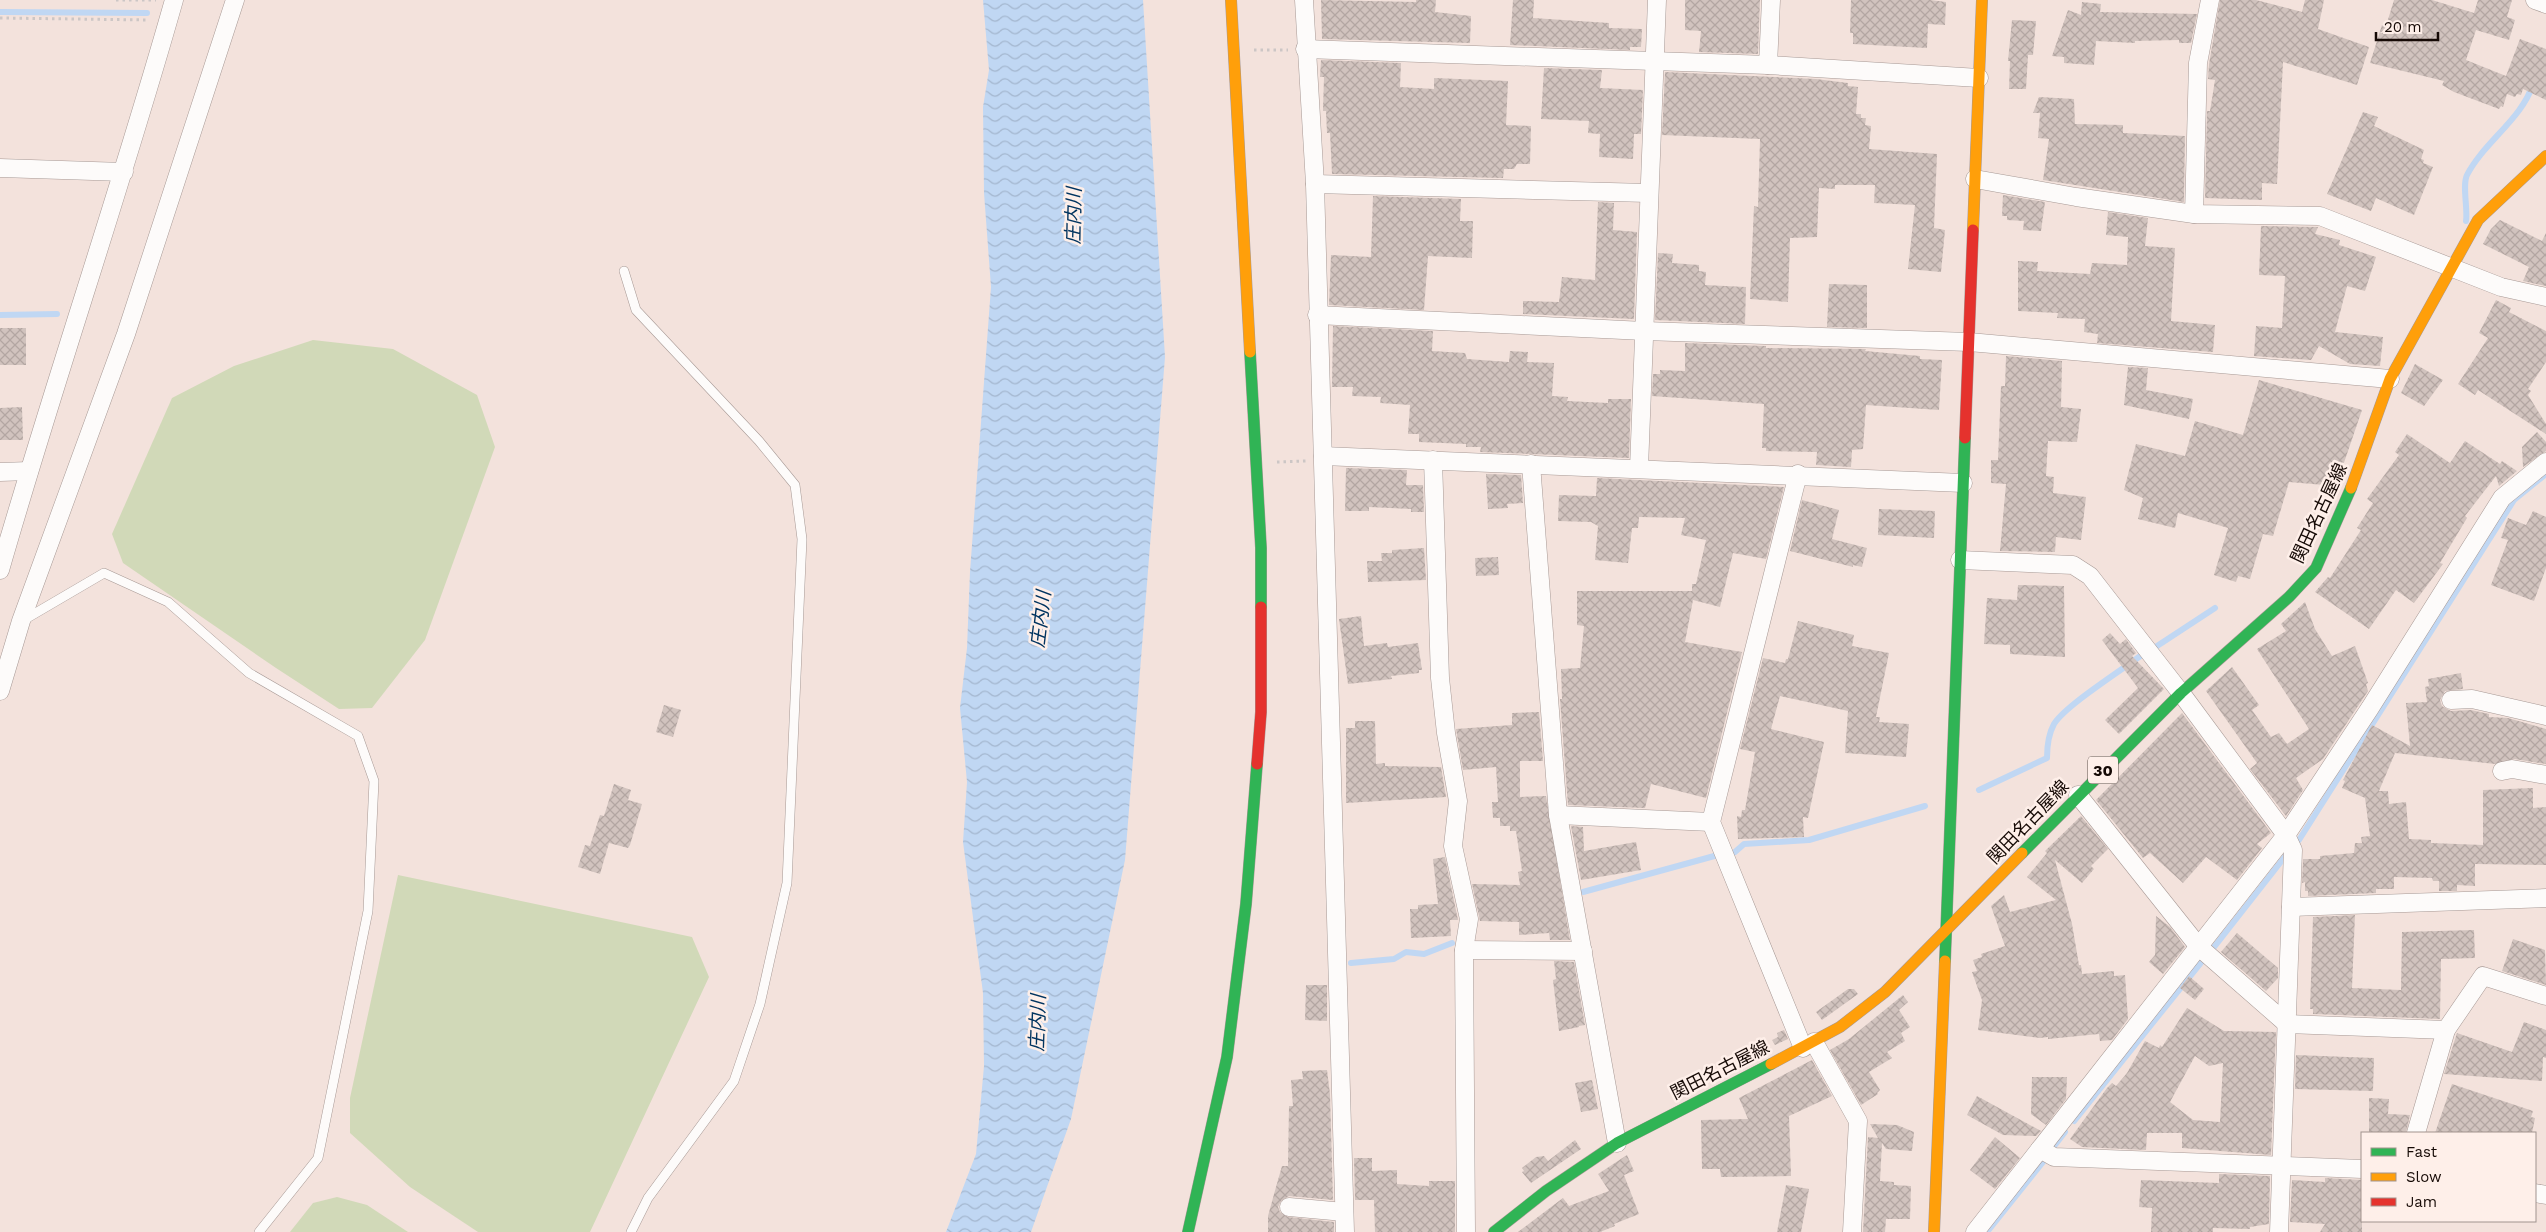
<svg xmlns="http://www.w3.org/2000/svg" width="2546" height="1232" font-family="'Work Sans','Noto Sans JP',sans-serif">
  <defs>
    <pattern id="water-waves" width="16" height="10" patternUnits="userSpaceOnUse" patternTransform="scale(1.25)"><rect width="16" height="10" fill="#c0d7f3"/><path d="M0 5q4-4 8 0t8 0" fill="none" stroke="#a4b7cf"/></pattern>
    <pattern id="building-cross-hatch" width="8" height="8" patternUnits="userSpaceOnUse" patternTransform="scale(1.25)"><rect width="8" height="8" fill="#d1c3be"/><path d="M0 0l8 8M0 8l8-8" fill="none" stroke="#b3a6a2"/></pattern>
  </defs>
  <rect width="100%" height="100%" fill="#f3e2dc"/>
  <g fill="#d1d9b8">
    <polygon points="313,340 393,349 477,395 495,447 425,640 372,708 339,709 276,668 123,563 112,534 172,398 234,366"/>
    <polygon points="398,875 692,937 709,977 590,1232 478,1232 410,1187 350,1133 350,1098"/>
    <polygon points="337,1197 367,1205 408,1232 290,1232 313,1203"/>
  </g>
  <polygon fill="url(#water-waves)" points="983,0 1143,0 1165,357 1125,860 1071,1119 1031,1232 946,1232 976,1154 984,1066 983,993 963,842 967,782 960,708 967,648 970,572 991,287 984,193 983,107 989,70"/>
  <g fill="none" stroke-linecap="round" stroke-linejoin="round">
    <g stroke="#c0d7f3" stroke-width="6">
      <polyline points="0,12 147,13"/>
      <path d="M2466 221C2468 209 2462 185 2467 175 2484 142 2522 119 2533 84"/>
      <polyline points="0,315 57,314"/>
      <polyline points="2154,648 2215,608"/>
      <path d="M1979 790 2047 758C2047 746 2048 735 2054 724 2066 705 2122 670 2143 654"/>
      <polyline points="2299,840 2514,500 2546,474"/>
      <polyline points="1735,852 1744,844 1809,840 1925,806"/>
      <polyline points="1583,892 1718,855"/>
      <polyline points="2211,951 2287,854"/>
      <polyline points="1351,963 1394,959 1406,952 1424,954 1452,943"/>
      <polyline points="2074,1121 2203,960"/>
      <polyline points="2055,1145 2065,1132"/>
      <polyline points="1987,1232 2043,1162"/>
    </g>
  </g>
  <g fill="url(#building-cross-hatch)" fill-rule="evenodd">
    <polygon points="1321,0 1416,2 1416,0 1436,0 1435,12 1471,16 1470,43 1322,39"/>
    <polygon points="1513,0 1534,0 1533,18 1609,23 1609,28 1642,29 1641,47 1630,47 1630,50 1510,45"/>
    <polygon points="1685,0 1760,0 1758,54 1699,52 1701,31 1685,30"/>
    <polygon points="1851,0 1930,0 1946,2 1945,25 1928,24 1927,48 1853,44 1853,33 1850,33"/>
    <polygon points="2220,0 2256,0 2302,12 2305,0 2324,0 2318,29 2369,47 2357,85 2283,62 2277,184 2262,183 2262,200 2205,198 2207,111 2210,111 2215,80 2208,79 2209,64"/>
    <polygon points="2394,0 2432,0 2474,13 2478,0 2512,0 2507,17 2515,20 2509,40 2476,30 2466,60 2506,76 2520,39 2546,49 2546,100 2523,89 2521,95 2517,94 2515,97 2507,94 2503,107 2501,106 2499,109 2454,92 2442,85 2444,81 2370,63 2382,25 2386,26"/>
    <polygon points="2082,2 2101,4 2100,12 2197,14 2191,43 2179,43 2179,40 2135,41 2135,43 2096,41 2094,65 2064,63 2064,57 2052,56 2068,10 2081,15"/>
    <polygon points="2012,20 2036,21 2033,55 2028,55 2026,89 2009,89 2010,61 2008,61"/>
    <polygon points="1321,60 1401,63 1400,87 1434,89 1434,78 1508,81 1506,125 1531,126 1530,164 1517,164 1514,169 1504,169 1503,178 1332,174 1330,133 1327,133 1326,111 1323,111 1324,77 1320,77"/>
    <polygon points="1544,68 1602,70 1600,88 1643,90 1641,134 1634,134 1633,159 1599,157 1600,134 1588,133 1589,121 1541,119"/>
    <polygon points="1665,72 1816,79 1848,83 1848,86 1858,87 1856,114 1861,114 1861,118 1866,118 1865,125 1871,126 1869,149 1937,154 1934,228 1945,230 1941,272 1908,269 1915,205 1874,203 1875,185 1835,185 1835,189 1819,188 1817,237 1790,238 1788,302 1750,299 1754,206 1758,207 1760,139 1662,135"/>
    <polygon points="2039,97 2074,99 2075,124 2123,125 2123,133 2185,136 2184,202 2043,180 2049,139 2038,138 2040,113 2033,113"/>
    <polygon points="2363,112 2378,117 2374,126 2424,150 2421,159 2424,160 2423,163 2433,167 2414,215 2376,198 2371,211 2327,194"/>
    <polygon points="2003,195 2045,202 2041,231 2023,230 2024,221 2007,220 2007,216 2002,216"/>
    <polygon points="1373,196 1461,199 1460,221 1473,221 1472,258 1428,256 1424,310 1329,305 1331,255 1371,257"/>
    <polygon points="1598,202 1614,203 1613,230 1637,232 1634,319 1523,314 1523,301 1559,302 1562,277 1595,280"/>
    <polygon points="2108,212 2148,218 2145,246 2175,248 2171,321 2215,325 2213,352 2097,343 2098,334 2084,332 2085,319 2057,318 2058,313 2018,311 2018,261 2038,262 2037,271 2090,274 2092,263 2127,265 2128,237 2106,235"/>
    <polygon points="2500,220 2542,241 2546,233 2546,286 2523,281 2529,267 2483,244 2491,229"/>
    <polygon points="2261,226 2318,227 2315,234 2340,240 2339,245 2376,257 2365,291 2347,286 2335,332 2383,337 2380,366 2350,364 2319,346 2311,360 2254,356 2256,326 2282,328 2285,276 2259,275"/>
    <polygon points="1658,253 1673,254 1672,263 1699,265 1699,271 1706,272 1705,285 1746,287 1745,324 1655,320"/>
    <polygon points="1829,284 1867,285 1867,328 1827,327"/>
    <polygon points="2496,300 2511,308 2509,312 2546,331 2546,362 2528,389 2531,391 2528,395 2546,424 2546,434 2478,390 2475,395 2458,384 2488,338 2479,333"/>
    <polygon points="1333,326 1433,331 1432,351 1465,353 1467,359 1509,362 1510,351 1528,352 1527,362 1554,363 1552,396 1568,397 1567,401 1608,403 1608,399 1631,399 1629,458 1480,452 1481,447 1466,447 1466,444 1419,442 1419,434 1408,434 1410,405 1380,403 1381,397 1352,396 1353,387 1332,387"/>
    <rect x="0" y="328" width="26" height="37"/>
    <polygon points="1685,343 1766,346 1766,348 1866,349 1865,351 1920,356 1920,359 1942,360 1939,410 1866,405 1863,449 1852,450 1851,467 1816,465 1817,452 1766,451 1766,448 1762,448 1764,404 1652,396 1653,374 1660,374 1660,370 1685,371"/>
    <polygon points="2006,356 2062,361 2061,407 2081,409 2077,442 2048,441 2046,476 2054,477 2053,493 2086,497 2081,540 2056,537 2055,552 2000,551 2006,484 1991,483 1991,460 1998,460 2001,386 2005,386"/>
    <polygon points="2415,364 2443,380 2424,406 2401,393"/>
    <polygon points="2128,367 2148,368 2146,390 2193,399 2189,419 2124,405"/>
    <polygon points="2259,380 2362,410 2336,486 2289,482 2273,536 2263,534 2250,579 2238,576 2236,582 2214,575 2228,528 2178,513 2175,528 2138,519 2143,498 2124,490 2136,444 2185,456 2195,421 2243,435"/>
    <polygon points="22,407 23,440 0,440 0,408"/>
    <polygon points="2537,432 2546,442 2546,451 2523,467 2522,447"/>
    <polygon points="2407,434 2450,463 2465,441 2500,464 2502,461 2517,471 2499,486 2496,476 2465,516 2467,518 2440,563 2443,564 2414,603 2396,590 2369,629 2315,592 2328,577 2330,578 2361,530 2357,528 2373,503 2367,499 2399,455 2395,452"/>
    <polygon points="1346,468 1407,470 1406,485 1423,485 1424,512 1411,512 1411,509 1369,507 1369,511 1345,511"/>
    <polygon points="1486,474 1521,475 1523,503 1507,504 1508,508 1488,509"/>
    <polygon points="1597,478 1784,487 1766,559 1733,553 1720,607 1693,600 1685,642 1742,652 1706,798 1651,784 1645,808 1568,805 1560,699 1562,699 1561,669 1580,668 1584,626 1577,625 1577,591 1692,591 1692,584 1696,584 1706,540 1681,535 1685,518 1639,517 1638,528 1632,528 1628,563 1595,560 1598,526 1591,522 1558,521 1559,495 1596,496"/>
    <polygon points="1802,500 1839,510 1832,539 1867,548 1862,567 1853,565 1853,567 1790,551"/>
    <polygon points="1879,509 1935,511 1934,538 1878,535"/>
    <polygon points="2533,511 2546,517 2546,568 2534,601 2491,585 2508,540 2501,538 2508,518 2526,525"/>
    <polygon points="1424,548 1426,580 1368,582 1367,561 1382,561 1381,553 1392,553 1392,550"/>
    <polygon points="1498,557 1499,575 1476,576 1475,558"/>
    <polygon points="2018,585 2064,586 2065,657 2010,654 2010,645 1984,644 1987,598 2017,600"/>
    <polygon points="2305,602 2315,629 2332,656 2355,646 2368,683 2366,684 2368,691 2323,759 2296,778 2303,790 2286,816 2250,769 2257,763 2206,691 2232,667 2259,705 2252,710 2271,737 2279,733 2287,744 2309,729 2257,649 2286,631 2281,624"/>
    <polygon points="1361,616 1364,646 1387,643 1388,647 1418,643 1422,670 1419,670 1419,673 1391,676 1392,679 1348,684 1339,619"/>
    <polygon points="1798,621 1854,635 1852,646 1889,653 1876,717 1880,717 1879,722 1909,724 1906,757 1845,753 1848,711 1780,696 1771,729 1824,742 1808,818 1803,817 1804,837 1738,839 1737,816 1741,817 1742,810 1745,810 1755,752 1740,749 1763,658 1785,663 1786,659 1788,659"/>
    <polygon points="2110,633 2120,644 2126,639 2136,653 2132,656 2164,689 2119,734 2105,720 2138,688 2102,640"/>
    <polygon points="2461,673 2463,689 2445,691 2440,700 2442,706 2451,711 2471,710 2489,714 2489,717 2508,718 2546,729 2546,764 2514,759 2495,764 2395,753 2379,791 2388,791 2389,804 2406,802 2409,839 2431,840 2431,843 2483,845 2483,790 2533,788 2533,808 2546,807 2546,865 2475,864 2475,886 2457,885 2457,891 2439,891 2439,881 2433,881 2432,878 2394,877 2394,889 2376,889 2376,893 2308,896 2308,891 2305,891 2305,882 2302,883 2303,859 2320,859 2320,856 2354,853 2355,843 2362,843 2361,837 2370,836 2365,798 2342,788 2345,781 2343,780 2372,725 2410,746 2406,703 2427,702 2425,687 2429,686 2428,679"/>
    <polygon points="664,705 681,710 673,737 656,732"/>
    <polygon points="1539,712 1543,761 1520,761 1520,797 1546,796 1570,940 1550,940 1549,933 1519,935 1519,922 1480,921 1472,884 1520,885 1518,872 1522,871 1516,831 1510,831 1510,826 1500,826 1500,818 1493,818 1492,802 1498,802 1496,767 1463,770 1456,729 1512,725 1512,713"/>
    <polygon points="2182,713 2271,833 2257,844 2262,848 2237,880 2206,857 2183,883 2150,853 2143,858 2096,800"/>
    <polygon points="1355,721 1375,721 1376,764 1385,763 1385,766 1441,767 1446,797 1346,803 1346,728 1355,728"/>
    <polygon points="614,784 631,790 628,800 642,804 630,845 628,848 609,843 600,874 578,867 585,845 590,846 600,815 604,816"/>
    <polygon points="2081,816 2108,849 2091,866 2094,869 2082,883 2055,860 2072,924 2079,965 2081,965 2082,974 2114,971 2114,976 2125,975 2128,1019 2112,1040 2100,1041 2099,1034 2048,1039 2048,1037 2040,1038 1978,1030 1982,1000 1972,972 1977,971 1973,960 1982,957 1981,954 2005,946 1991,906 2004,895 2010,912 2056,900 2027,877 2047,853 2045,851"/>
    <polygon points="1571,826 1583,827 1584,851 1636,842 1641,870 1581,880"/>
    <polygon points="1445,857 1458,920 1450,920 1451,936 1411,938 1410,909 1418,909 1418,905 1438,904 1433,859"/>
    <polygon points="2355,915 2352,988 2401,990 2402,932 2474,930 2475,958 2441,959 2440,1019 2313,1014 2313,1009 2310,1009 2313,917"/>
    <polygon points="2156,916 2170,927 2185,947 2163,974 2149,962 2155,955"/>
    <polygon points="2237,933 2278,968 2278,978 2266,991 2221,952"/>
    <polygon points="2513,939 2545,950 2546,985 2502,971"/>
    <polygon points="1554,961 1574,962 1585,1025 1579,1026 1579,1027 1559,1031 1553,980 1556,979"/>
    <polygon points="2189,976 2204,989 2195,1000 2180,988"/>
    <polygon points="1306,985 1327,985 1327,1021 1305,1020"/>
    <polygon points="1848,989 1854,989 1858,994 1822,1020 1816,1012"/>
    <polygon points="1903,995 1908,1002 1899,1010 1910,1027 1901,1033 1905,1041 1887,1052 1892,1058 1869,1072 1880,1090 1877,1093 1878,1094 1861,1105 1830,1050 1849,1039"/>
    <path d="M2187 1008 2224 1031 2276 1032 2271 1155 2182 1148V1133H2147L2146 1150 2082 1147 2070 1139 2107 1088 2112 1083 2116 1086 2127 1073 2145 1041 2159 1048 2160 1045 2162 1047ZM2195 1056 2209 1066 2223 1063 2220 1122 2193 1120 2170 1102Z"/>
    <polygon points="2524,1022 2546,1030 2546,1058 2543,1057 2542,1081 2444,1074 2457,1033 2512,1052"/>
    <polygon points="1784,1030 1788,1039 1775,1045 1772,1040 1778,1037 1777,1033"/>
    <polygon points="2296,1055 2374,1058 2373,1091 2295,1089"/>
    <polygon points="1812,1060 1832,1096 1789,1116 1791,1176 1721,1177 1720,1169 1702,1169 1701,1120 1748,1119 1739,1098"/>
    <polygon points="1327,1070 1330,1094 1333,1200 1289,1196 1281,1201 1278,1207 1280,1212 1288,1217 1334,1222 1334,1232 1268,1232 1268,1216 1276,1187 1282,1166 1288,1166 1289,1106 1293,1106 1291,1080 1303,1079 1302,1071"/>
    <polygon points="2032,1077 2067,1077 2066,1099 2046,1125 2031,1114"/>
    <polygon points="1592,1080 1598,1109 1581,1112 1575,1083"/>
    <polygon points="2452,1084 2533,1111 2531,1117 2535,1118 2532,1133 2435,1133"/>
    <polygon points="1977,1096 2041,1131 2036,1136 2003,1135 1967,1115"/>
    <polygon points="2369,1098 2389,1099 2388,1114 2410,1115 2406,1133 2369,1133"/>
    <polygon points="1870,1124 1897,1125 1914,1132 1912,1151 1886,1149 1882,1143 1880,1181 1894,1182 1894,1185 1911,1186 1910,1219 1886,1219 1885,1232 1863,1232 1868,1137 1878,1138"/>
    <polygon points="1995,1137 2020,1158 1995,1189 1970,1170"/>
    <polygon points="1575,1140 1581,1149 1531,1183 1522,1172 1524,1171 1522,1168 1536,1157 1544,1156 1548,1161"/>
    <polygon points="1627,1155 1634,1171 1624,1175 1639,1214 1614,1224 1615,1226 1600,1232 1518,1232 1563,1198 1569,1206 1609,1191 1598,1174"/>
    <polygon points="1354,1158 1372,1158 1372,1171 1397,1170 1397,1184 1429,1186 1429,1181 1455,1181 1455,1232 1375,1232 1374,1200 1355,1200"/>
    <polygon points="2219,1174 2270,1176 2269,1224 2250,1227 2250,1229 2213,1228 2213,1232 2151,1232 2152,1208 2139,1207 2141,1180 2219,1183"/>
    <polygon points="2325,1178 2362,1180 2362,1232 2320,1232 2325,1224 2290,1222 2292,1180 2325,1182"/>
    <polygon points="1786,1185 1809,1189 1801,1232 1777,1232"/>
  </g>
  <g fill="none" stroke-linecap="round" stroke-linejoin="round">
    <defs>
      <g id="lane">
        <polyline points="624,271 636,310 759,441 795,485 802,539 787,883 760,1004 734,1081 648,1198 631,1232"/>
        <polyline points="22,621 104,573 168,602 249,673 358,736 374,781 368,911 318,1158 259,1232"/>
      </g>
      <g id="street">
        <polyline points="1304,0 1315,184 1345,1232"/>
        <polyline points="2535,0 2546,4"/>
        <polyline points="1305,49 1768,65 1979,78"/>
        <polyline points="1768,65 1771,0"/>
        <polyline points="0,168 124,172"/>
        <polyline points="1975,179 2076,197 2194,214 2320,216 2501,287 2546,297"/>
        <polyline points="1315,184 1648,193"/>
        <polyline points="2194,214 2198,63 2210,0"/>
        <polyline points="1317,315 1644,331 1969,342 2390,379"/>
        <polyline points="1323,456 1963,483"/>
        <polyline points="1433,460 1440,678 1446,733 1458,801 1453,846 1469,919 1464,950 1466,1232"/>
        <polyline points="1531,464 1558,815 1617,1143"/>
        <polyline points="1639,468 1657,0"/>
        <polyline points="0,472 29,471"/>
        <polyline points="1798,474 1711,822 1803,1048"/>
        <polyline points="1960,560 2073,565 2090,576 2181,693 2286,835 2293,850 2279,1232"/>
        <path d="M0 570C55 379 120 191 174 0"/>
        <polyline points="0,691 21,621 126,334 235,0"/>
        <polyline points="2451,700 2472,699 2546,716"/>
        <polyline points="2502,771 2512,769 2546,775"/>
        <polyline points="2078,795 2199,947 2287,1024 2446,1030"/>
        <polyline points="1558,815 1711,822"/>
        <polyline points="2291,907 2546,898"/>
        <polyline points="1464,950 1583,951"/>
        <polyline points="1814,1042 1858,1121 1852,1232"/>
        <polyline points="2416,1133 2446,1030 2483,976 2546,996"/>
        <polyline points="2040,1149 2054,1157 2362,1169"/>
        <polyline points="2535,1193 2546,1195"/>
        <polyline points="1289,1207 1344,1212"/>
        <polyline points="1975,1232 2286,835 2370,708 2502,498 2546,462"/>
      </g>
      <g id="fast">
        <polyline points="1250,352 1261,548 1261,607"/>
        <polyline points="2022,853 2181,693 2289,597 2316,568 2351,488"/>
        <polyline points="1945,961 1965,438"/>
        <polyline points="1188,1232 1227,1057 1246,904 1257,764"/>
        <polyline points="1494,1232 1546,1191 1617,1143 1771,1064"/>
      </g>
      <g id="slow">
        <polyline points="1231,0 1250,352"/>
        <polyline points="1973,230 1982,0"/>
        <polyline points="2351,488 2390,379 2478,220 2546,156"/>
        <polyline points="1771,1064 1840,1027 1885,992 2022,853"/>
        <polyline points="1934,1232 1945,961"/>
      </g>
      <g id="jam">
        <polyline points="1965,438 1973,230"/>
        <polyline points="1257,764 1261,712 1261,607"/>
      </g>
    </defs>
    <use href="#lane" stroke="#a79995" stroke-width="10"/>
    <use href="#street" stroke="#a79995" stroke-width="19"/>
    <use href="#fast" stroke="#a79995" stroke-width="12"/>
    <use href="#slow" stroke="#a79995" stroke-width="12"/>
    <use href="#jam" stroke="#a79995" stroke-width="12"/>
    <g stroke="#ccc6c5" stroke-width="3" stroke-dasharray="2.5 4" stroke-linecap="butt">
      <polyline points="116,0 156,0"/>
      <polyline points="0,18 149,20"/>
      <polyline points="1254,50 1288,50"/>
      <polyline points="1277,462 1306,461"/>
    </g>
    <use href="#lane" stroke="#fdfbfa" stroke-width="9"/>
    <use href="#street" stroke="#fdfbfa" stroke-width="18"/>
    <use href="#fast" stroke="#30b455" stroke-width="11"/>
    <use href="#slow" stroke="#ff9f0a" stroke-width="11"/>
    <use href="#jam" stroke="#e5322d" stroke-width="11"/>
  </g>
  <g text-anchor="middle" stroke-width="5" stroke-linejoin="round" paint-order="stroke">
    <rect fill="#feefe9" stroke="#5b4e49" stroke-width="1" x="2088" y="756.5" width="30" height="27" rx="4"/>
    <g font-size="16" font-weight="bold" fill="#150905">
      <text x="2103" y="776">30</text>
    </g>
    <g font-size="18" fill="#150905" stroke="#feefe9">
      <text transform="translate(2319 513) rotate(-65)" y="6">関田名古屋線</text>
      <text transform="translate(2028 822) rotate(-46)" y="6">関田名古屋線</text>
      <text transform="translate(1720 1070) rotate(-27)" y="6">関田名古屋線</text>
    </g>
    <g font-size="19" font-style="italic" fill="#013460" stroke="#feefe9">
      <text transform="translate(1073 216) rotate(-89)" y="7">庄内川</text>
      <text transform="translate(1040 619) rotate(-83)" y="7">庄内川</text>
      <text transform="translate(1037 1023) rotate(-88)" y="7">庄内川</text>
    </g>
  </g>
  <rect x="2361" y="1132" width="175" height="90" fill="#feefe9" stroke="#a1938e"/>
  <rect x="2371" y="1148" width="25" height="8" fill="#30b455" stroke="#a1938e"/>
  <text x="2406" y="1157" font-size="15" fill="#150905">Fast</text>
  <rect x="2371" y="1173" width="25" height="8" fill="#ff9f0a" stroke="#a1938e"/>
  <text x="2406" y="1182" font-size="15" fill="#150905">Slow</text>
  <rect x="2371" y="1198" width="25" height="8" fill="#e5322d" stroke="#a1938e"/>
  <text x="2406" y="1207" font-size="15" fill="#150905">Jam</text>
  <path d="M2376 32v8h62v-8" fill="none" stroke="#150905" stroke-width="2.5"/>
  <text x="2384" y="32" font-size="15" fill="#150905" stroke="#feefe9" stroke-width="4" paint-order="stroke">20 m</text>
</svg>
